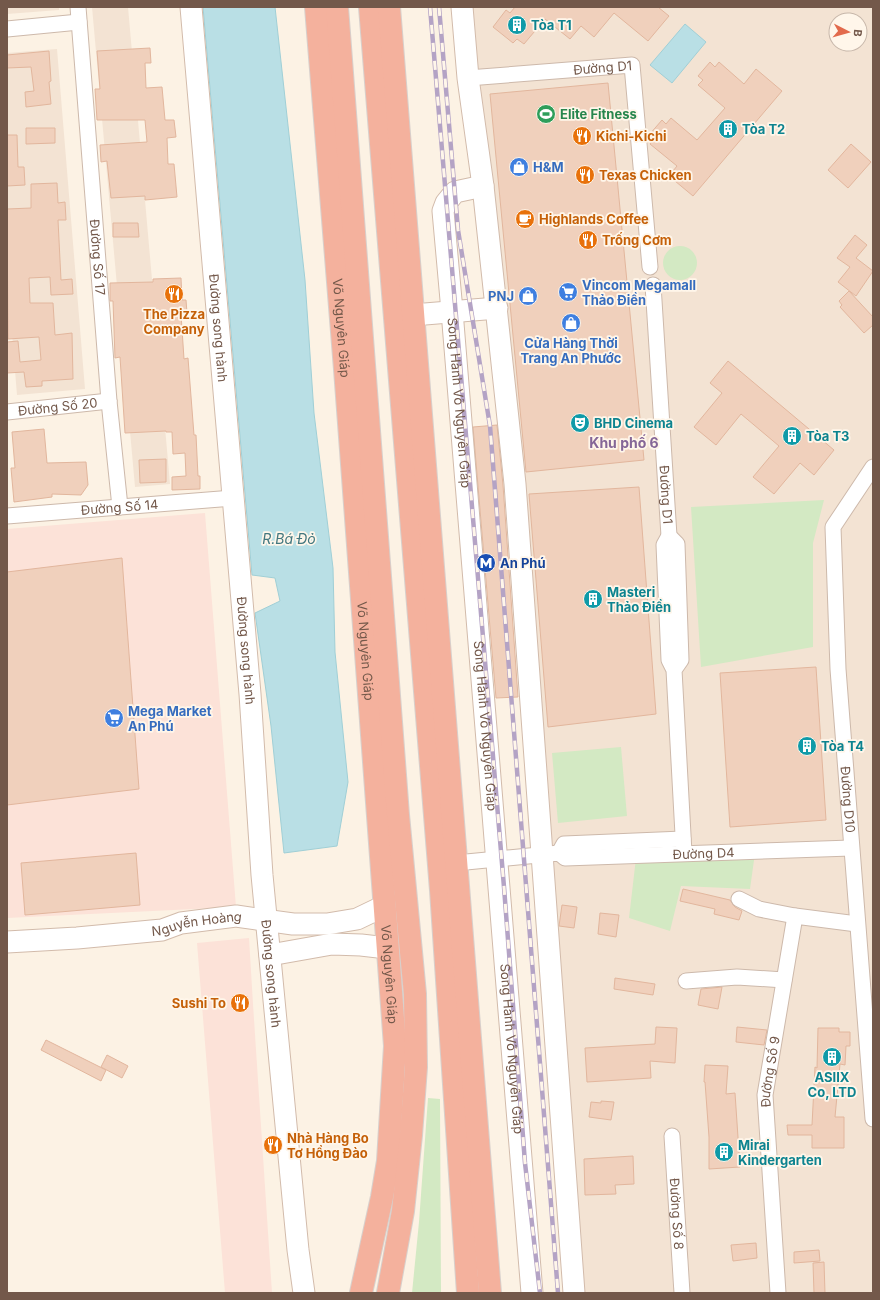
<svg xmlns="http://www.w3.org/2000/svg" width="880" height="1300" font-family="Inter,sans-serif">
  <rect width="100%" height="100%" fill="#fcf2e4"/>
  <g fill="#f3e3d3" fill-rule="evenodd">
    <polygon points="7,7 59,7 59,10 7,14"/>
    <polygon points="92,7 128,7 170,484 135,487"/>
    <path d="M466 7H873V1293H578ZM836 20H860V44H836Z"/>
    <polygon points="57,49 85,389 17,395 7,274 7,53"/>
  </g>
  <g fill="#fce2d8">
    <polygon points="205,513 236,907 7,918 7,529"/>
    <polygon points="249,938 253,1004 272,1293 225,1293 197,943"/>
  </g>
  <g fill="#d3e9c3">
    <circle cx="680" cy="263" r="17"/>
    <polygon points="824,500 813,543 813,647 701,667 691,507"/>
    <polygon points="621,747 627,816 558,823 552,753"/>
    <polygon points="755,853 750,889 681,886 670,931 629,918 636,858"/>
    <polygon points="428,1098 440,1099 441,1293 412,1293 419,1222"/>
  </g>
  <g fill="#b9dfe5" stroke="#a0cfd6">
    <polygon points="203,7 275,7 305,280 314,413 333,568 335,652 348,782 337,846 284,853 271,726 255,613 280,601 275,578 252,575"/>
    <polygon points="685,24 706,42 672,83 650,65"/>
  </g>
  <g fill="#f0d0bc" stroke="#e2b69d">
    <polygon points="515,7 658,7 669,16 648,41 614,13 594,37 581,26 570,39 545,19 524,44 517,39 513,43 493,27 506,10 510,13"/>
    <polygon points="150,48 151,63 145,63 146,88 162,87 165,120 174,120 176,137 167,138 168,164 174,164 177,197 145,200 145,196 111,198 107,161 101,162 100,145 147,142 145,120 97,120 95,89 100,89 97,51"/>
    <polygon points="49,51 51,81 49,82 51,104 26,107 25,92 34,91 31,67 7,68 7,55"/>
    <polygon points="710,62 715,67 719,62 744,84 756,69 782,91 693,196 669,176 677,166 650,144 654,139 649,135 662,120 666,124 671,118 697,140 725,108 698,85 703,80 698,76"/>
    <polygon points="608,83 644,460 526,472 490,94"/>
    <polygon points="26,128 55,128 55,143 26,144"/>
    <polygon points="7,135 17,135 18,167 24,167 25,185 7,186"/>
    <polygon points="851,144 871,162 848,188 828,170"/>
    <polygon points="57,183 58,203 65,202 66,220 58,220 61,280 72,279 73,294 51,295 50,277 29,278 30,303 53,303 55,335 72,333 73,379 42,381 42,386 26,387 24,372 7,373 7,342 18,341 20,362 41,360 39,337 8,339 7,209 31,208 31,184"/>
    <polygon points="113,223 138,223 139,237 113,237"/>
    <polygon points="855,235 867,245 856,258 873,271 856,296 838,282 850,267 837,258"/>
    <polygon points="181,278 182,300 186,300 187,313 181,314 184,359 188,358 194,435 196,435 198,476 200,476 200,489 172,490 172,477 186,476 185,453 173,454 172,432 166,432 166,431 125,433 120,357 115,358 113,301 110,301 110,283 153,282 153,279"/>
    <polygon points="849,291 873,317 873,325 864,333 840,307 842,305 839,301"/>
    <polygon points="728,361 834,450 814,475 800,463 774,494 753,477 779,446 741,414 716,445 694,427 722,393 710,383"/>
    <polygon points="497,425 503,485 518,697 496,698 473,427"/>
    <polygon points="44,429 47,463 86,462 88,485 81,495 52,494 52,497 14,502 11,468 15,468 12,432"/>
    <polygon points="166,459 166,482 140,483 139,460"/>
    <polygon points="639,487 656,714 548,727 529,494"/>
    <polygon points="122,558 139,789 7,805 7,572"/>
    <polygon points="816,667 826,820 730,827 720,673"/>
    <polygon points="136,853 140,905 25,915 21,863"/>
    <polygon points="683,889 730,900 735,907 742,911 739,920 714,914 715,909 680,901"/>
    <polygon points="562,905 577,907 574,928 559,926"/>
    <polygon points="600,913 619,915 616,937 598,934"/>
    <polygon points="615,978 655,984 653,995 614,989"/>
    <polygon points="722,987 718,1009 698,1005 701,989"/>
    <polygon points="656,1027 677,1028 675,1063 650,1061 651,1078 587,1082 585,1048 655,1044"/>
    <polygon points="737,1027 767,1030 764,1045 736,1042"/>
    <polygon points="818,1028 839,1028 839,1032 850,1032 850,1046 846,1046 845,1065 840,1064 835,1117 844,1117 844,1148 812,1148 812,1135 788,1135 787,1125 812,1125 815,1067 817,1068"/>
    <polygon points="46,1040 106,1070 101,1081 41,1050"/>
    <polygon points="107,1055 128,1066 122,1078 101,1067"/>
    <polygon points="705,1065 728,1066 726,1094 735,1093 740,1167 709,1169 709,1137 705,1082 704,1082"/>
    <polygon points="601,1101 614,1102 611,1120 589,1117 591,1102 601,1103"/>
    <polygon points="633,1156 634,1184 615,1185 616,1194 585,1195 584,1159"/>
    <polygon points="756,1243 757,1258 733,1261 731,1245"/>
    <polygon points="819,1250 820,1261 794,1263 794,1252"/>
    <polygon points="824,1262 825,1293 814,1293 813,1263"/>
  </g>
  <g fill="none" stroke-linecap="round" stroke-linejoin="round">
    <defs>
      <g id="street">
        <path id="s1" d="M78 7 109 401 120 507"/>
        <polyline points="7,29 79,22"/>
        <path id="s2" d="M468 78 632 65 650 267"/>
        <path id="s3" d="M653 285 669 536"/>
        <path id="s4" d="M7 412 109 401"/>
        <path id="s5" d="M873 467 833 527 838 669 873 1119"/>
        <path id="s6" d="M7 516 233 498"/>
        <polyline points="674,670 681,660 677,544 669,536 664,545 669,660 674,670 684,853"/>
        <polyline points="559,853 564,844 683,839"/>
        <path id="s7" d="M456 863 559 853 565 858 851 848"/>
        <polyline points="739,899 759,909 795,916"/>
        <polyline points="686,981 737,977 784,980"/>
        <path id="s8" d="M672 1136 682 1293"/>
        <path id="s9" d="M778 1293 765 1095 795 916 857 924"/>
      </g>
      <g id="secondary">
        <path id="s10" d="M191 7 250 694 262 875 298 1250 304 1293"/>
        <polyline points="462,7 468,78 483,186 515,484 574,1293"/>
        <path id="s11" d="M483 186 455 192 446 203 443 211 452 311 532 1293"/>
        <polyline points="413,315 497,308"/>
        <path id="s12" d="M7 942 77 938 162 930 181 923 236 916 293 924H327L357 919 384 906"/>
        <polyline points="270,955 332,944 361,945 387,948"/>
      </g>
      <g id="highway">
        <path id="s13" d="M316 7 345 369 395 1046 388 1161 382 1197 361 1293"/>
        <polyline points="337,7 398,815 415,994 416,1067 411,1135 403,1211 388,1293"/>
        <polyline points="370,7 441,890 468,1293"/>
        <polyline points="389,7 490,1293"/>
      </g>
    </defs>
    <use href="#street" stroke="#cdb9ab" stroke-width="17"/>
    <use href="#secondary" stroke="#d2bbab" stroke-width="23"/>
    <use href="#highway" stroke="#d8d0cc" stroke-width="24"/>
    <use href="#street" stroke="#fff" stroke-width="15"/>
    <use href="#secondary" stroke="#fff" stroke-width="21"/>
    <use href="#highway" stroke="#f4b19d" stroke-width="22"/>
    <defs>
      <g id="rail">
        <polyline points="430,7 504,887 525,1163 540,1293"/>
        <polyline points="439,7 458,230 490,426 558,1293"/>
      </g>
    </defs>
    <use href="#rail" stroke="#b4a3c5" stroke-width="4.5"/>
    <use href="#rail" stroke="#fff6ea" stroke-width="3" stroke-dasharray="9" stroke-linecap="butt"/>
  </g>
  <defs>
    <symbol id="building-disc" viewBox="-11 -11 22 22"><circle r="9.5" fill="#0f9aa8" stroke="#fff6ea"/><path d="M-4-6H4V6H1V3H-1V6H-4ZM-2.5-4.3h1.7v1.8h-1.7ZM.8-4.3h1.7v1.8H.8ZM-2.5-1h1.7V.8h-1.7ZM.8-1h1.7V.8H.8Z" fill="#fff"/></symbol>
    <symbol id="stadium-disc" viewBox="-11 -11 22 22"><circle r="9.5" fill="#2e9e5b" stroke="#fff6ea"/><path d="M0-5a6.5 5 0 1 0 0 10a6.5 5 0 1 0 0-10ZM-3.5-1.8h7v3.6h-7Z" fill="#fff"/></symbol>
    <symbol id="restaurant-disc" viewBox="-11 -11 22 22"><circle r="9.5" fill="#e8710a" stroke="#fff6ea"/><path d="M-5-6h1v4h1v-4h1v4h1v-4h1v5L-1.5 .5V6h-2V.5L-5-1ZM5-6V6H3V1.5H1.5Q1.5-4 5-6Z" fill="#fff"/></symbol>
    <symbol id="shop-disc" viewBox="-11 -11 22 22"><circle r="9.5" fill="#3f7fe0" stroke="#fff6ea"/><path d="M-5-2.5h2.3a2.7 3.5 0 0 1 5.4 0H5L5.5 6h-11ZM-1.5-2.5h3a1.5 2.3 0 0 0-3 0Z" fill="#fff"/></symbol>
    <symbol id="cafe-disc" viewBox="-11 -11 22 22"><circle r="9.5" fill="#e8710a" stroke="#fff6ea"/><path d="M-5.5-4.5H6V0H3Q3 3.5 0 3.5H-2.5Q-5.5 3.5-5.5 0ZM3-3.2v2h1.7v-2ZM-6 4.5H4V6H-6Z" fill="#fff"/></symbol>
    <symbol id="supermarket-disc" viewBox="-11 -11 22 22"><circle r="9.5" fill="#3f7fe0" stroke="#fff6ea"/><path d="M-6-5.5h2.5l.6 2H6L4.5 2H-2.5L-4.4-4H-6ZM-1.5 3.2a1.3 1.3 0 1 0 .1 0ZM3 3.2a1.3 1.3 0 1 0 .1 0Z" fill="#fff"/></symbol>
    <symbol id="theatre-disc" viewBox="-11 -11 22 22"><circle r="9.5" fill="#0f9aa8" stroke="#fff6ea"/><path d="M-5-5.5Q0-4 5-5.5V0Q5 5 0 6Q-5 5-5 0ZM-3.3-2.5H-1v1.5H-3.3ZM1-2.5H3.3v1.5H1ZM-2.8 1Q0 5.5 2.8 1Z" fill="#fff"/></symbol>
    <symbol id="metro-disc" viewBox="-11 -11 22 22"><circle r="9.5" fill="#1a4fb4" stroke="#fff6ea"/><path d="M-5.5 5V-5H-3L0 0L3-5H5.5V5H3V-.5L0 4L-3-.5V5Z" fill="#fff"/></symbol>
  </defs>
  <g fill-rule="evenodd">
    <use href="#building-disc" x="506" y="14" width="22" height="22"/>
    <use href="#stadium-disc" x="535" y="103" width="22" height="22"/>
    <use href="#building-disc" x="717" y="118" width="22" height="22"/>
    <use href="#restaurant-disc" x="571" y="125" width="22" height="22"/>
    <use href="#shop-disc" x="508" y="156" width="22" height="22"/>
    <use href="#restaurant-disc" x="574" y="164" width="22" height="22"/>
    <use href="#cafe-disc" x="514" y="208" width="22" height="22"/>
    <use href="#restaurant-disc" x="577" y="229" width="22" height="22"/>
    <use href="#supermarket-disc" x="557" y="281" width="22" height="22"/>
    <use href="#restaurant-disc" x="163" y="283" width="22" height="22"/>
    <use href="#shop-disc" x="517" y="285" width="22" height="22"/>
    <use href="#shop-disc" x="560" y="312" width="22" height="22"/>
    <use href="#theatre-disc" x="569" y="412" width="22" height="22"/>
    <use href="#building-disc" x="781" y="425" width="22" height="22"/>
    <use href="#metro-disc" x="475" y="552" width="22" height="22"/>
    <use href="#building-disc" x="582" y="588" width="22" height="22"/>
    <use href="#supermarket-disc" x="103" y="707" width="22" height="22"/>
    <use href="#building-disc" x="796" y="735" width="22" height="22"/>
    <use href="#restaurant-disc" x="229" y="992" width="22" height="22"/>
    <use href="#building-disc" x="821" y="1046" width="22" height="22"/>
    <use href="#restaurant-disc" x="262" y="1134" width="22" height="22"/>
    <use href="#building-disc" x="713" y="1141" width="22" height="22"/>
  </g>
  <g text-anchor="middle" stroke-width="3.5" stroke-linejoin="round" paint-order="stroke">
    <g font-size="13" font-weight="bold" fill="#0d838f" stroke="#fff6ea" text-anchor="start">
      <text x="531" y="30">Tòa T1</text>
      <text x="742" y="134">Tòa T2</text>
      <text x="594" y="428">BHD Cinema</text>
      <text x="806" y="441">Tòa T3</text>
      <text x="607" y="597">Masteri<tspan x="607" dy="15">Thảo Điền</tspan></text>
      <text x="821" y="751">Tòa T4</text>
      <text x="832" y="1082" text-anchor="middle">ASIIX<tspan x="832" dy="15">Co, LTD</tspan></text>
      <text x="738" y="1150">Mirai<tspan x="738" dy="15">Kindergarten</tspan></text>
    </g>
    <g font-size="13" fill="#73584a" stroke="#fff6ea">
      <text dy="5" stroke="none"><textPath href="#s2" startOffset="135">Đường D1</textPath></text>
      <text dy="5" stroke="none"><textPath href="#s1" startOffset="251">Đường Số 17</textPath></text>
      <text dy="5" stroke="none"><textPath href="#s10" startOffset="322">Đường song hành</textPath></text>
      <text dy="5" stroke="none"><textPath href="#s13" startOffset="322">Võ Nguyên Giáp</textPath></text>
      <text dy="5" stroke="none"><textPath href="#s11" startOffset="244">Song Hành Võ Nguyên Giáp</textPath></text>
      <text dy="5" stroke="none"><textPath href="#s4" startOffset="51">Đường Số 20</textPath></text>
      <text dy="5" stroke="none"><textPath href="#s3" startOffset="210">Đường D1</textPath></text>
      <text dy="5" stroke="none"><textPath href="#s6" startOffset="113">Đường Số 14</textPath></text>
      <text dy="5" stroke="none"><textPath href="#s10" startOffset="646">Đường song hành</textPath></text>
      <text dy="5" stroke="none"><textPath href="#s13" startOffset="646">Võ Nguyên Giáp</textPath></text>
      <text dy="5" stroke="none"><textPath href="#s11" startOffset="568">Song Hành Võ Nguyên Giáp</textPath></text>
      <text dy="5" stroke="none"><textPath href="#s5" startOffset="345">Đường D10</textPath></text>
      <text dy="5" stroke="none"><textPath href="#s7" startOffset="250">Đường D4</textPath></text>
      <text dy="5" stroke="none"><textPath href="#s12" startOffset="191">Nguyễn Hoàng</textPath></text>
      <text dy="5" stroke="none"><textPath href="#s10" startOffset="970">Đường song hành</textPath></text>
      <text dy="5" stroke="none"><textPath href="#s13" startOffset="970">Võ Nguyên Giáp</textPath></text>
      <text dy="5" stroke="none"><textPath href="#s11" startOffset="892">Song Hành Võ Nguyên Giáp</textPath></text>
      <text dy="5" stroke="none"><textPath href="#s9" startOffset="222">Đường Số 9</textPath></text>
      <text dy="5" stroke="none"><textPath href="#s8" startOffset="78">Đường Số 8</textPath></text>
    </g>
    <g font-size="13" font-weight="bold" fill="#27864d" stroke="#fff6ea" text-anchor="start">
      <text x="560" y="119">Elite Fitness</text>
    </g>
    <g font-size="13" font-weight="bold" fill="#c56008" stroke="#fff6ea" text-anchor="start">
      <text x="596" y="141">Kichi-Kichi</text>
      <text x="599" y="180">Texas Chicken</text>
      <text x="539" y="224">Highlands Coffee</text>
      <text x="602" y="245">Trống Cơm</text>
      <text x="174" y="319" text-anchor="middle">The Pizza<tspan x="174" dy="15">Company</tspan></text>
      <text x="226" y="1008" text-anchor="end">Sushi To</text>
      <text x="287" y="1143">Nhà Hàng Bo<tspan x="287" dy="15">Tơ Hồng Đào</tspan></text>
    </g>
    <g font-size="13" font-weight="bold" fill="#366cbe" stroke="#fff6ea" text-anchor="start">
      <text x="533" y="172">H&amp;M</text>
      <text x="582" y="290">Vincom Megamall<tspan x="582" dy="15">Thảo Điền</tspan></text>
      <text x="514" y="301" text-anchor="end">PNJ</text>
      <text x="571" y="348" text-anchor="middle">Cửa Hàng Thời<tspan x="571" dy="15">Trang An Phước</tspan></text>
      <text x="128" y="716">Mega Market<tspan x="128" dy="15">An Phú</tspan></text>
    </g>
    <g font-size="13" font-weight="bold" fill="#164399" stroke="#fff6ea" text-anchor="start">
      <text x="500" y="568">An Phú</text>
    </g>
    <g font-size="14" font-weight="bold" fill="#856697" stroke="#fff6ea">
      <text x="624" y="448">Khu phố 6</text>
    </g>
    <g font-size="14" font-style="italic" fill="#42777f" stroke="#fff6ea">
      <text x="289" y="544">R.Bá Đỏ</text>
    </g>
  </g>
  <rect width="880" height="1300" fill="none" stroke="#73584a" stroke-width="16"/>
  <g transform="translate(848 32) rotate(96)"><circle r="19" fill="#fff6ea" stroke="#c7b7aa"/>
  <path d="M0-3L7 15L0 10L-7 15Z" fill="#e26a4c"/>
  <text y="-6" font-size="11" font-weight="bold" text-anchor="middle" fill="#73584a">B</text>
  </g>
</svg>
